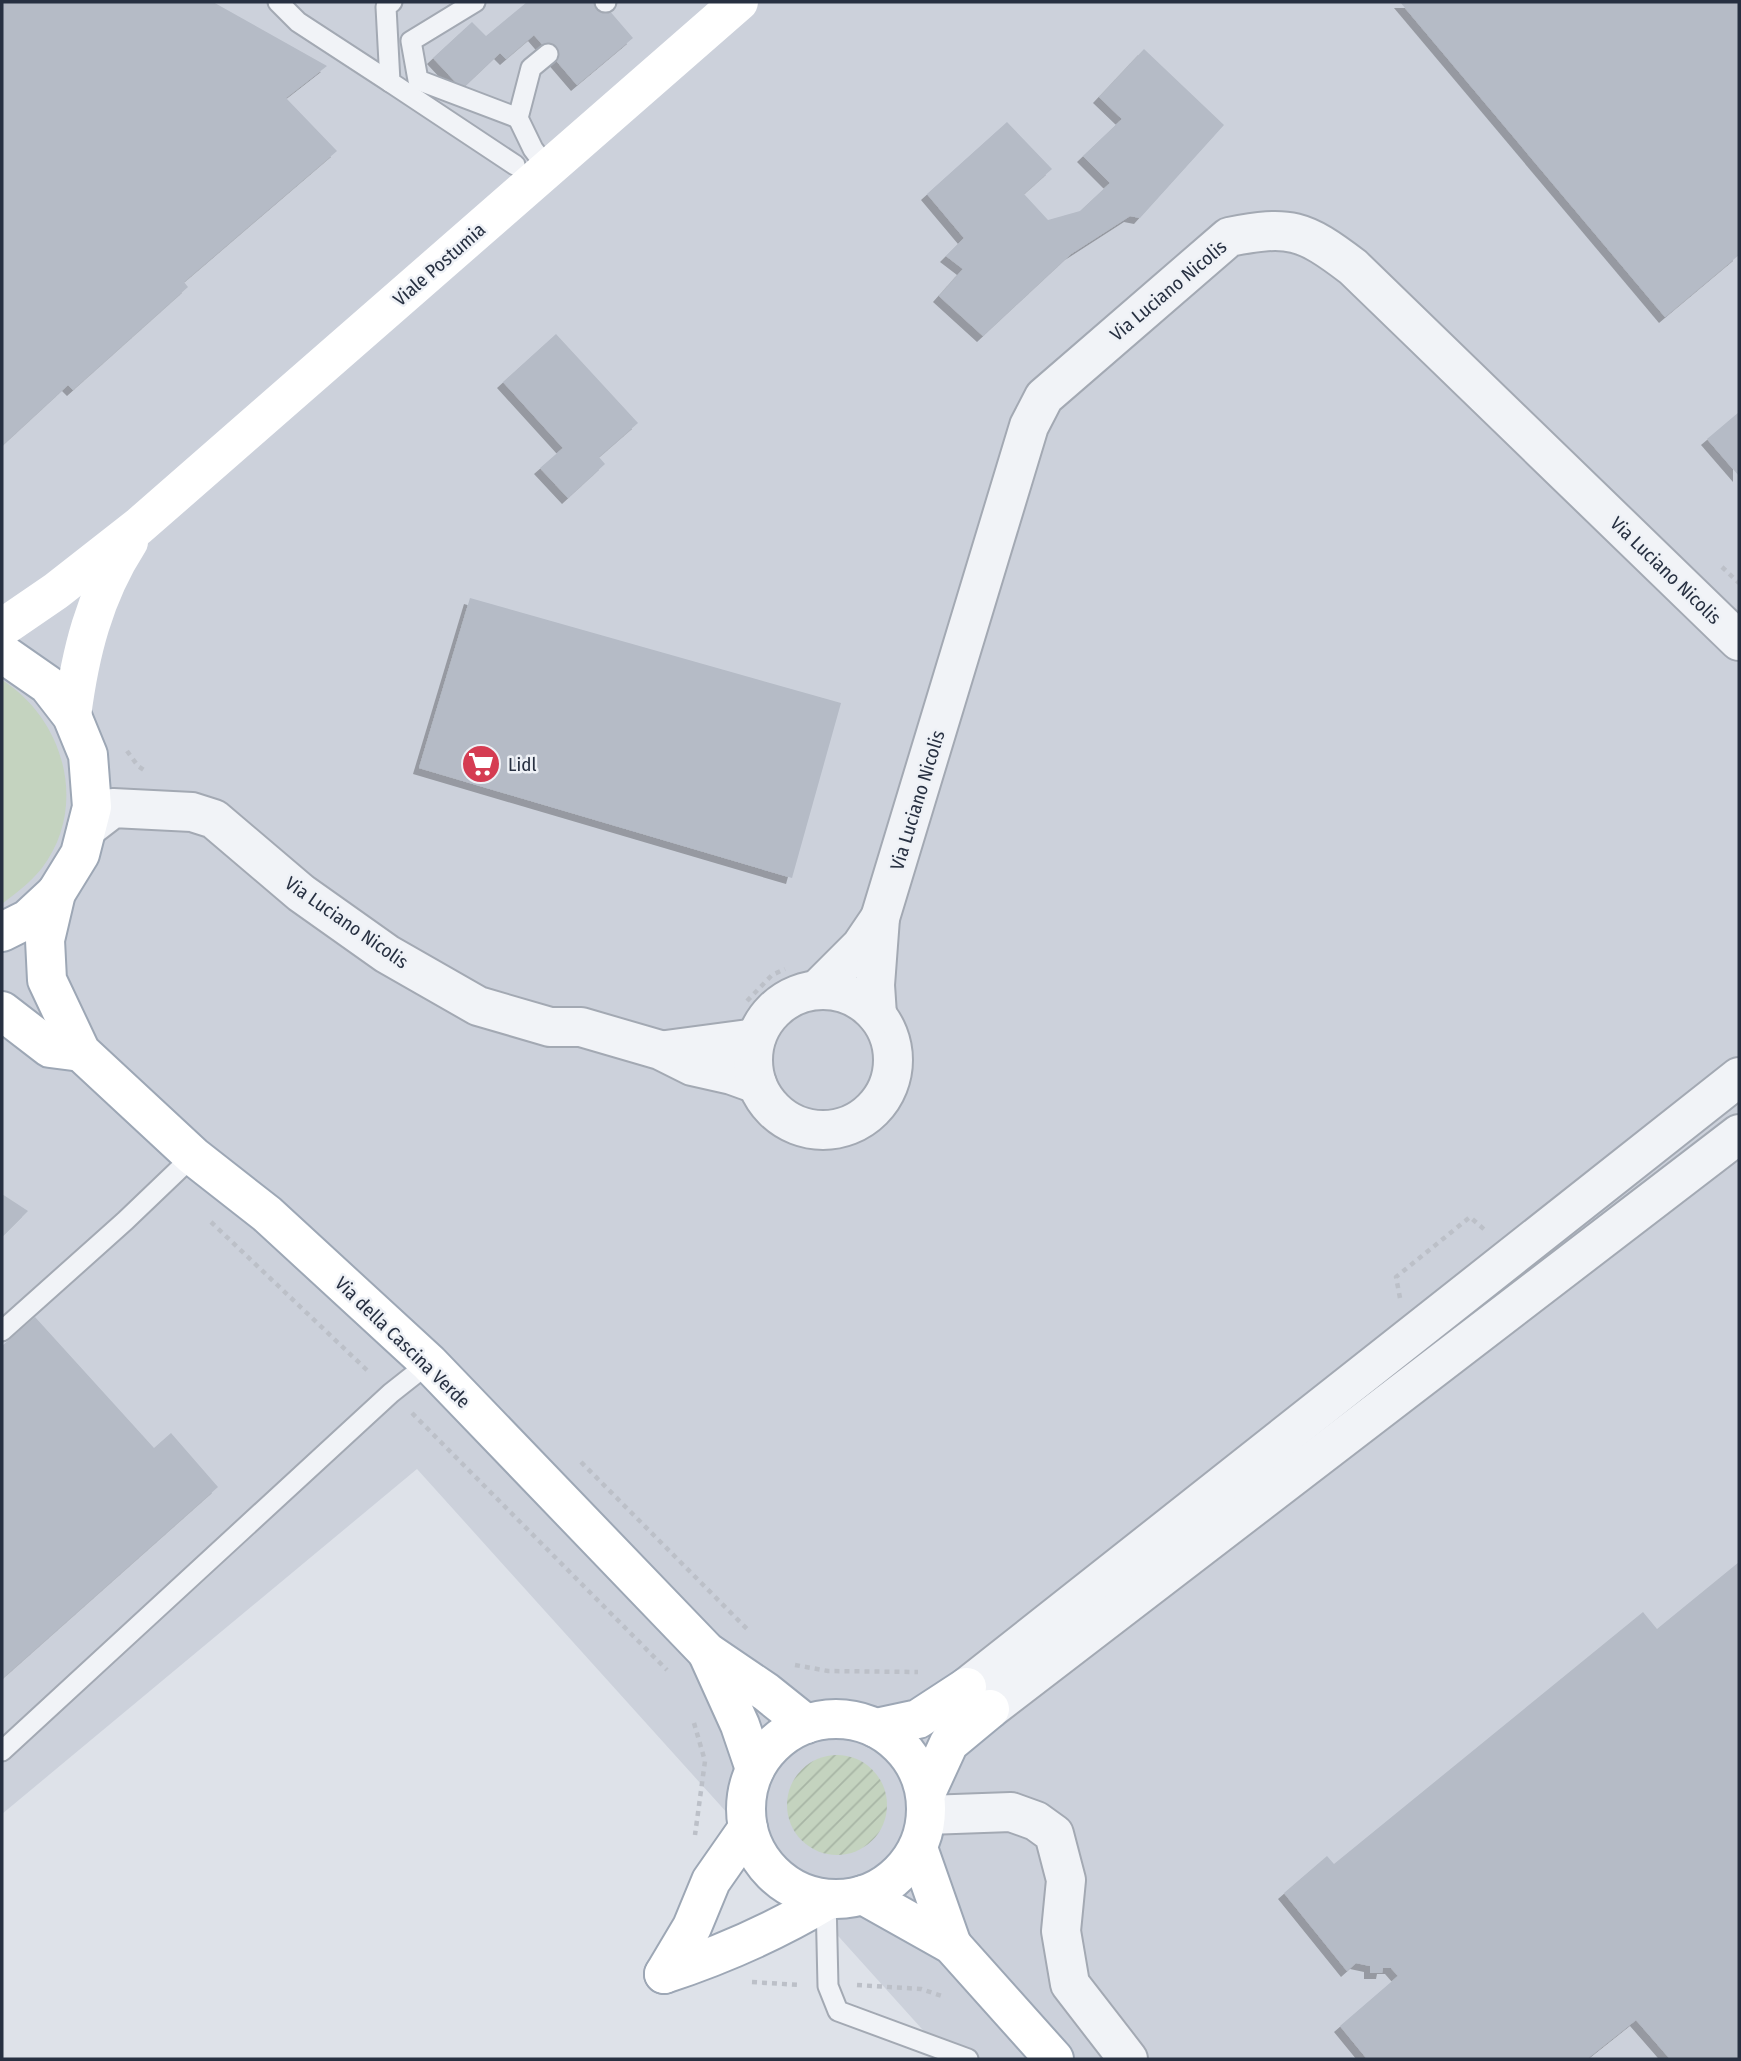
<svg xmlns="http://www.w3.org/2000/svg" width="1741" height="2061" font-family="'Fira Sans Condensed',sans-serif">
  <defs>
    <pattern id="garden-furrows" width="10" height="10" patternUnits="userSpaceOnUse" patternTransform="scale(1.75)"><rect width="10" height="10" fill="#c4d3bf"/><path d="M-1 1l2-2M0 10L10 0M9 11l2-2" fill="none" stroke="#a8b5a5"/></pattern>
    <filter id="shadow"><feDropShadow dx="-6" dy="6" stdDeviation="0" flood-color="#0004"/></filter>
  </defs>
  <rect width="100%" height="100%" fill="#dee2e9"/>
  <polygon fill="#ccd1db" points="2,2 1739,2 1739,2059 949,2059 417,1469 2,1814"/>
  <path fill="#c4d3bf" d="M2 680C64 719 89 806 42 868 31 882 16 893 2 904Z"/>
  <circle fill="url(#garden-furrows)" cx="837" cy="1805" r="50"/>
  <g fill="#b5bbc6" filter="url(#shadow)">
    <polygon points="2,2 213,2 327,66 286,98 337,151 184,282 188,287 73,390 68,385 2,446"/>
    <polygon points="527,2 602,2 633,38 577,85 534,35 506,59 500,53 462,89 433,58 472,22 486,36"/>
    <polygon points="1400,2 1739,2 1739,255 1665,317"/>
    <polygon points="1144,49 1224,125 1140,218 1130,216 1071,254 983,336 939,296 963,269 946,256 964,238 927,194 1007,122 1052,169 1024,194 1048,220 1080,211 1110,183 1083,156 1122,119 1099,97"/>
    <polygon points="556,334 638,423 599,457 605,464 568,498 540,468 563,448 503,382"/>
    <polygon points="1739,412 1739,476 1707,439"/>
    <polygon points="470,598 841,703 792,878 419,768"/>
    <polygon points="2,1194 28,1211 2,1237"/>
    <polygon points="35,1317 154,1448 171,1433 218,1487 2,1679 2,1346"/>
    <polygon points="1739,1562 1739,2059 1670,2059 1636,2020 1587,2059 1367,2059 1340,2026 1398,1976 1391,1968 1383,1968 1382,1973 1370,1973 1370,1966 1356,1963 1347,1971 1284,1893 1327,1856 1334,1864 1643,1612 1657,1629"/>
  </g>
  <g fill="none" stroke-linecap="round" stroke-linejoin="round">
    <defs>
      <g id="service">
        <polyline points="278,2 298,22 390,82"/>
        <polyline points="392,2 386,7 390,82 515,165"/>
        <polyline points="475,2 411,41 418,80 518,118"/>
        <polyline points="605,2 606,2"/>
        <polyline points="548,54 531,68 518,118 533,149 548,169"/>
        <polyline points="2,1331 125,1221 193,1156"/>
        <polyline points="2,1751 391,1393 429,1363"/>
        <polyline points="826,1899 828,1986 838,2011 968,2059"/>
      </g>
      <g id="minor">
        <polyline points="87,828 113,808 192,812 214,819 301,893 387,954 478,1006 550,1027 581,1027 660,1050 692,1066 732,1075 757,1084"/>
        <circle cx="823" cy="1060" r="70"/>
        <polyline points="817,990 861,946 880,918"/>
        <path d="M877 1015 875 985 880 918 1029 426 1044 397 1229 237C1290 225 1303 229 1353 267L1739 641"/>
        <polyline points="666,1050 756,1038"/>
        <polyline points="967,1687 1739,1077"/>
        <polyline points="990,1709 1739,1134"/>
        <polyline points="927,1815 1011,1812 1036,1821 1054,1834 1066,1880 1061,1931 1070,1984 1128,2059"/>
      </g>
      <g id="primary">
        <polyline points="2,653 48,685 72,716 88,755 92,807 80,854 56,893 45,940 47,980 81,1052 193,1156 267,1214 429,1363 707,1652 766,1692 806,1724"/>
        <polyline points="2,932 28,919 56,893"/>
        <polyline points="2,1011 50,1048 81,1052"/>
        <polyline points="707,1652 740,1725 755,1769"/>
        <circle cx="836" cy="1809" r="90"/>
        <polyline points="876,1728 918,1719 967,1687"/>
        <polyline points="926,1793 949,1743 990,1709"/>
        <polyline points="918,1848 952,1945"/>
        <polyline points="863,1895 952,1945 1054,2059"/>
        <path d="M664 1974C722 1955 774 1932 826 1901"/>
        <polyline points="664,1974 692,1927 711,1881 748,1828"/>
      </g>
    </defs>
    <use href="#service" stroke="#a3a9b3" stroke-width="23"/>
    <use href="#minor" stroke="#a3a9b3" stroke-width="42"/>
    <use href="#primary" stroke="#9da7b5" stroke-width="42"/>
    <g stroke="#bcc0c8" stroke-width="4.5" stroke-dasharray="5 5" stroke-linecap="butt">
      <polyline points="1722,567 1739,583"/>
      <polyline points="127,751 138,766 144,770"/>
      <polyline points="747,1001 772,975 785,969"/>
      <polyline points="211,1222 370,1373"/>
      <polyline points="1400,1298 1396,1277 1470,1217 1486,1231"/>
      <polyline points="412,1413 667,1670"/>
      <polyline points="581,1462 750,1632"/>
      <polyline points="795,1665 828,1671 918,1672"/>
      <polyline points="694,1723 705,1761 695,1835"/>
      <polyline points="752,1982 800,1985"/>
      <polyline points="857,1985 921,1989 945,1997"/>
    </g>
    <use href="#service" stroke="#f1f3f7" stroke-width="19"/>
    <use href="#minor" stroke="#f1f3f7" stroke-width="38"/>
    <g stroke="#fff" stroke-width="38">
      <polyline points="2,628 56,591 139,526 739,2"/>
      <path d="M72 716C80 654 94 596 129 542"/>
    </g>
    <use href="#primary" stroke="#fff" stroke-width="38"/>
  </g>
  <defs>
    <symbol id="supermarket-disc" viewBox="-11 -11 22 22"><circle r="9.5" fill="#d53c52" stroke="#eef1f6"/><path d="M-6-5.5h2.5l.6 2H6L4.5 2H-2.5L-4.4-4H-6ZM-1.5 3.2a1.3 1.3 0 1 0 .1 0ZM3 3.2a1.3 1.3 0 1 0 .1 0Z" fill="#fff"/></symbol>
  </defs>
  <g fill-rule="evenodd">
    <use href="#supermarket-disc" x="459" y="742" width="44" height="44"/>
  </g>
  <g text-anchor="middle" stroke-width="5" stroke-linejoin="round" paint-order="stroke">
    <g font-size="19" fill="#273041" stroke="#eef1f6">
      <text transform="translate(439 264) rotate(-41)" y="7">Viale Postumia</text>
      <text transform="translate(1168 290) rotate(-40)" y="7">Via Luciano Nicolis</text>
      <text transform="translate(1666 570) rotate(44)" y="7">Via Luciano Nicolis</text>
      <text transform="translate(917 800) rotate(-73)" y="7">Via Luciano Nicolis</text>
      <text transform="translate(347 922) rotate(35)" y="7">Via Luciano Nicolis</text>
      <text transform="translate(403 1342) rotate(44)" y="7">Via della Cascina Verde</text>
    </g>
    <g font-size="19" fill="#273041" stroke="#eef1f6" text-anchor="start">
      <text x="508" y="771">Lidl</text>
    </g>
  </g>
  <rect width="1741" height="2061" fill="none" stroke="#273041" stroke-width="7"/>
</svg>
